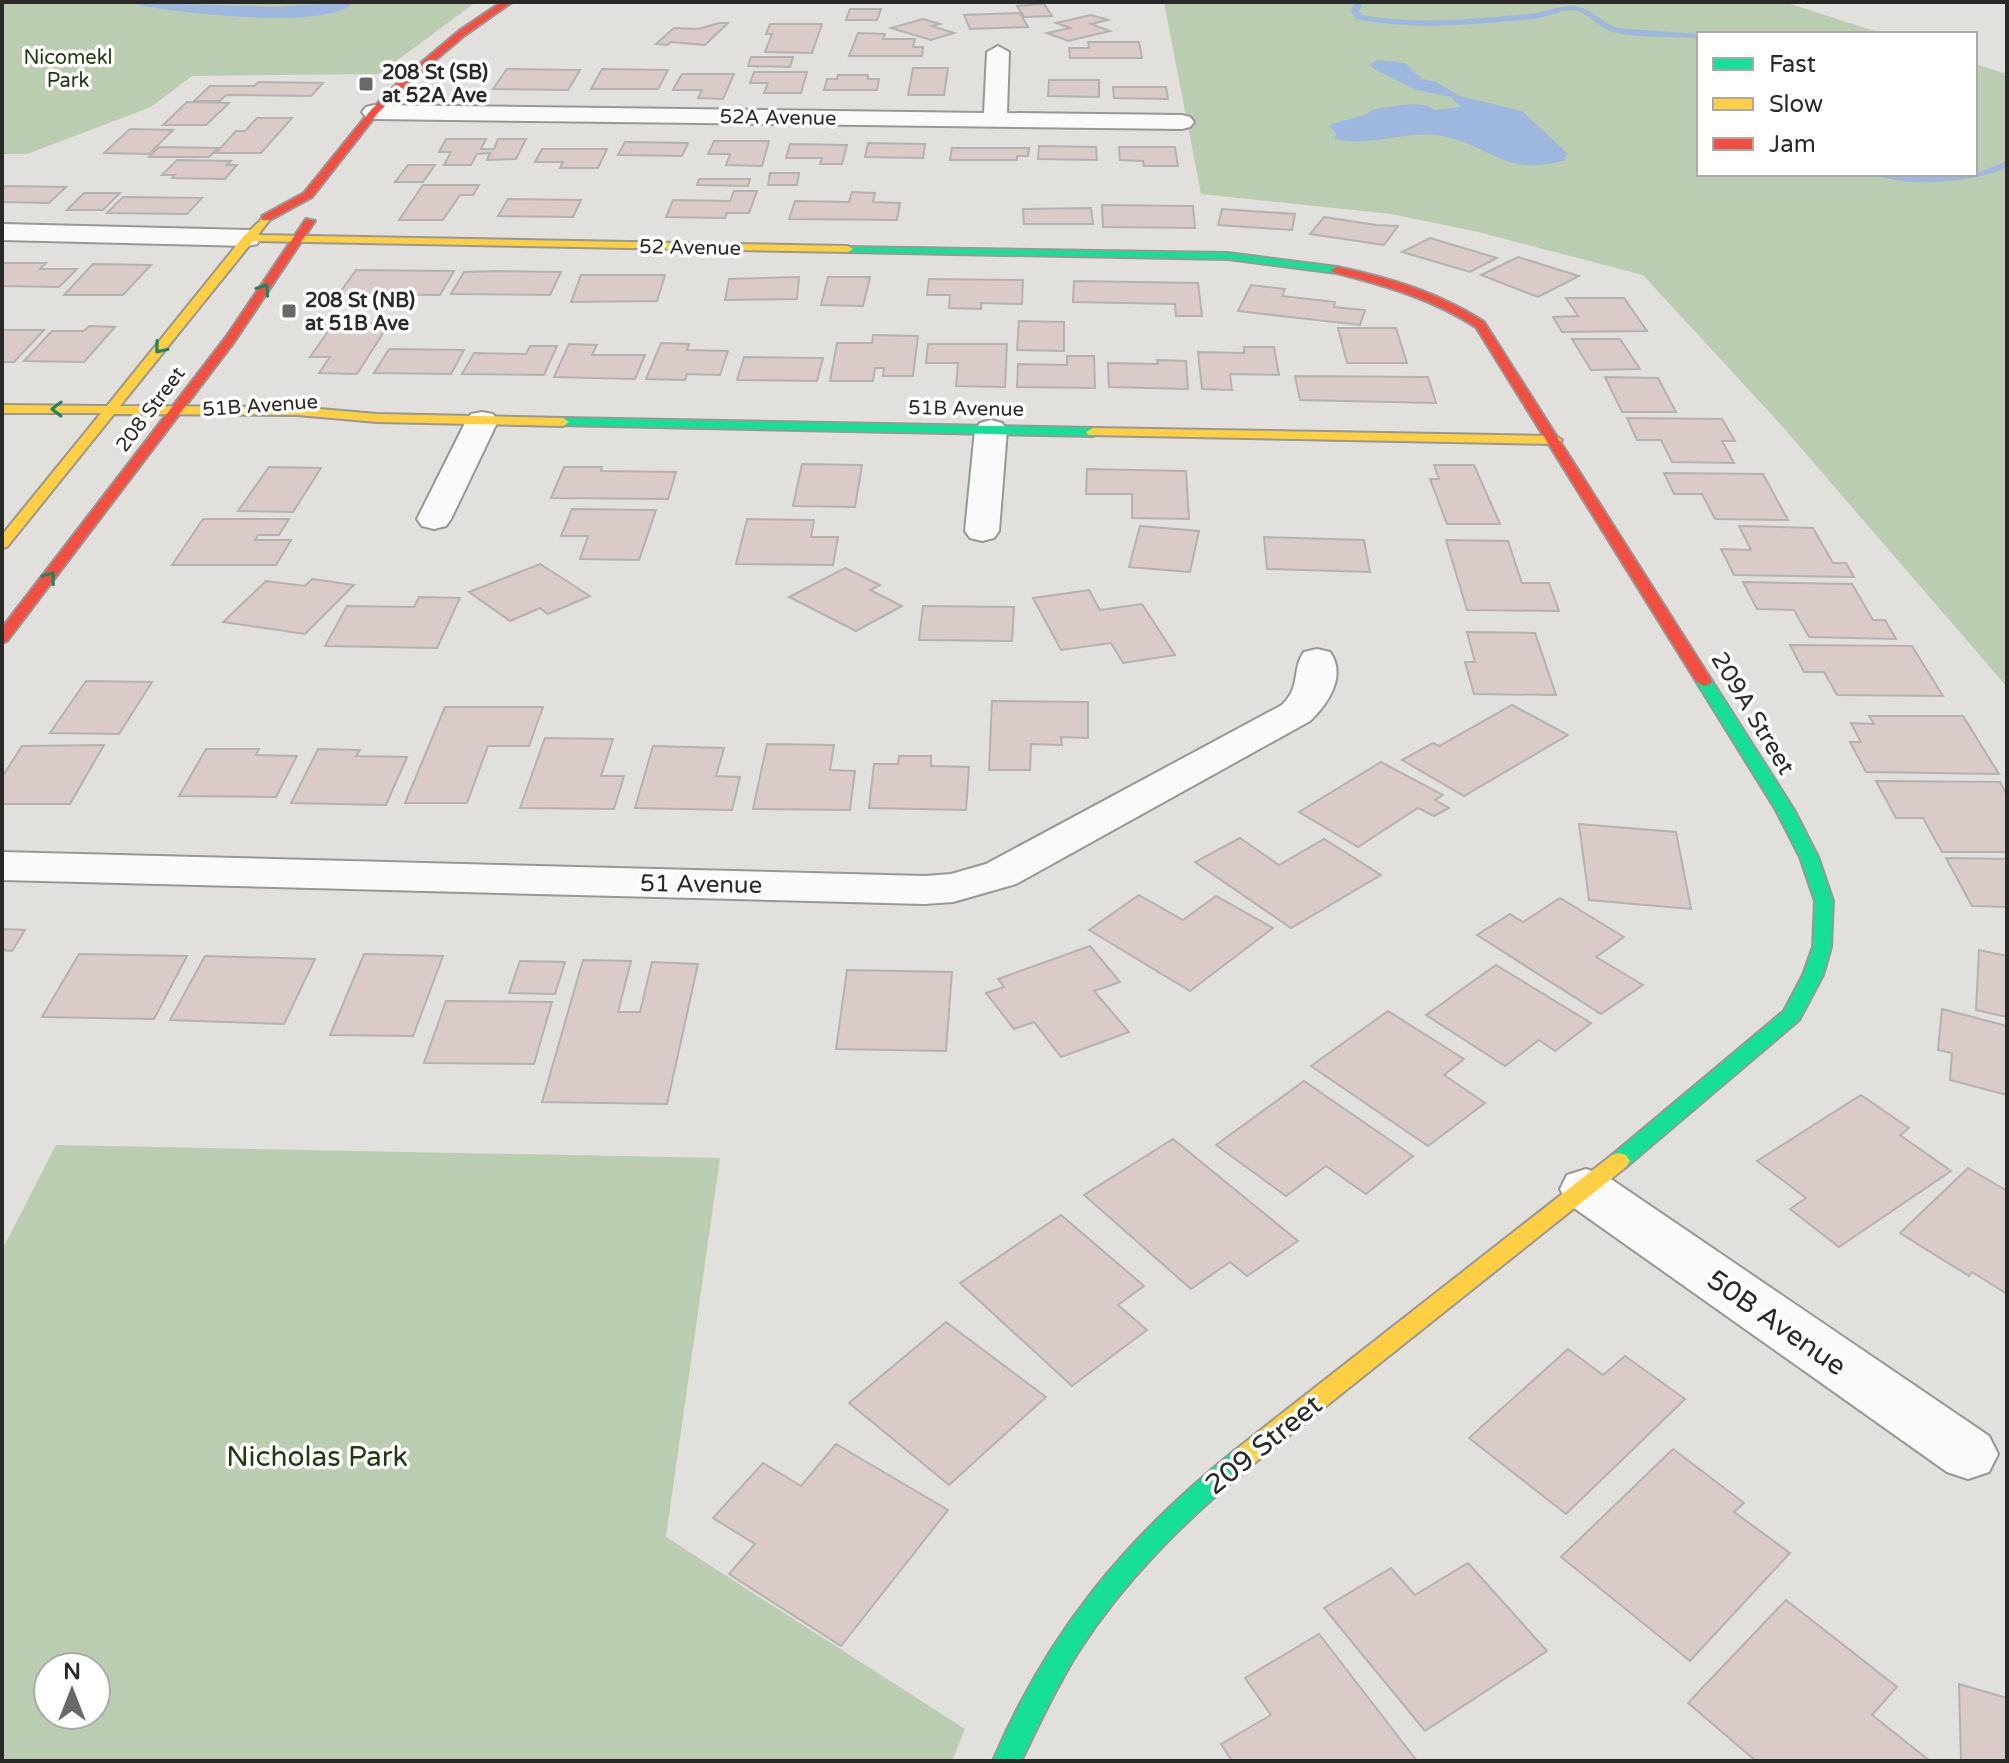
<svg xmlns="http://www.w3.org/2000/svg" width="2009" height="1763" font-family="'Varela Round',sans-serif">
  <rect width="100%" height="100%" fill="#e1e0dd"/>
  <g fill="#bbcdb0" fill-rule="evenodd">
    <polygon points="2,2 476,2 379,74 192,76 151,107 27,154 2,154"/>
    <polygon points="1164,2 1784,2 1884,34 1699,34 1699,174 1975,174 1975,64 2007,74 2007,687 1782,426 1643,275 1478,232 1391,214 1201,194"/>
    <path d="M56 1145 720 1158 666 1537 965 1729 952 1761H2V1250ZM48 1667H96V1715H48Z"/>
  </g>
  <g fill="#9db7de">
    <path d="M126 2 273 7 353 2C332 32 162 12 126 2Z"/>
    <path d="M1378 60 1405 63 1422 79 1436 82 1460 96 1522 111 1568 154 1564 158 1566 160C1502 179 1488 141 1435 135 1402 132 1367 147 1335 139L1336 133 1330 127 1332 124 1367 114 1371 110C1388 108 1421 98 1434 110L1461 107 1451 97 1416 90 1371 67 1370 64Z"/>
  </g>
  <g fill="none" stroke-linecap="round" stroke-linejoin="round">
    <g fill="#9db7de" fill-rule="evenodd">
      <path d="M1355 2H1363L1359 11 1362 15C1418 25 1473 19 1530 14 1544 13 1559 5 1573 6 1591 8 1601 22 1617 28L1700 34 1699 38C1672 36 1639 39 1613 32 1597 27 1587 10 1570 10 1558 11 1546 17 1534 19 1475 24 1415 31 1356 19L1351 11Z"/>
      <path d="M2007 161V167C1978 182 1904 189 1875 174L1945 176 1975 174Z"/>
    </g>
  </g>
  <g fill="#dbcbc8" stroke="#b3b2b0" stroke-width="2">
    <polygon points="1044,4 1052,16 1024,17 1017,6"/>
    <polygon points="850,9 881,9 877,20 846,20"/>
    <polygon points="1020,13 1028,27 970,29 964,15"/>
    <polygon points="1091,15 1108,20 1091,24 1110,31 1068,41 1047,33 1070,28 1056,23"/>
    <polygon points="923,19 940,24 932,26 954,33 931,40 891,28"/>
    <polygon points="719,23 728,23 705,45 671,42 667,45 656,44 674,28 698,29"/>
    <polygon points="770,24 822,24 812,53 765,52 772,34 766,34"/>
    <polygon points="858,33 885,34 883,39 915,39 913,47 923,47 922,56 849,56"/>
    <polygon points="1088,42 1139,42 1142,58 1070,58 1069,48 1089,48"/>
    <polygon points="751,57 793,57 790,67 748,66"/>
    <polygon points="913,68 948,68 944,95 908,95"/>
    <polygon points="507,69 580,70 568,90 493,89"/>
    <polygon points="602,69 668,70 658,89 591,89"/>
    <polygon points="754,72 807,72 801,93 764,93 768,83 750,83"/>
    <polygon points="682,74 734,74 723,99 698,98 702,90 673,90"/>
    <polygon points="838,75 868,75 868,79 879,79 877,90 824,90 827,79 837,79"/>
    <polygon points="1049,80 1099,80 1099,97 1048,96"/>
    <polygon points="259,82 323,83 311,96 226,95 220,101 194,101 210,86 254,86"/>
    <polygon points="1113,87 1166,87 1168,99 1114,98"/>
    <polygon points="187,102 229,103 206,125 163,125"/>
    <polygon points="257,118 292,118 261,153 216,153 236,131 245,131"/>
    <polygon points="130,129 173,130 149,154 104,153"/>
    <polygon points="446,139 486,139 481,149 494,149 498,139 526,139 516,159 487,160 490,153 477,154 471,165 444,165 451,152 439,152"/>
    <polygon points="714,141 769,141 762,166 726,165 730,154 708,154"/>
    <polygon points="625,142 688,143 682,156 618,155"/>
    <polygon points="868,143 925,144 923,158 865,157"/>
    <polygon points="790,144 847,145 842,164 820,164 822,158 786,158"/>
    <polygon points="1039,146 1096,147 1097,160 1038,159"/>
    <polygon points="159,147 218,148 209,157 149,157"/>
    <polygon points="1119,147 1175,147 1178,166 1144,166 1143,161 1120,160"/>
    <polygon points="952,148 1029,148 1028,156 1017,156 1017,160 950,160"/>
    <polygon points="542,149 607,149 598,168 560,168 563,162 535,162"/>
    <polygon points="177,160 231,161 227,165 237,165 225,179 172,178 175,175 162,175"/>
    <polygon points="408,165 435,165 423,182 395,182"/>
    <polygon points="770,173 799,173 797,185 768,185"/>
    <polygon points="699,179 750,179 748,186 697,185"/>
    <polygon points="423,185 479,185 473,195 460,195 443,220 399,220"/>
    <polygon points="6,186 66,187 49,203 2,202 2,189"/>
    <polygon points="734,191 757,191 749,213 727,213 725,218 666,217 673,200 730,201"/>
    <polygon points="852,192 875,193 873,202 900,203 897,220 789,219 795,201 849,202"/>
    <polygon points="84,193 120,193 103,210 67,210"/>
    <polygon points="123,197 202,198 187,214 107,213"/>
    <polygon points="508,199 581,200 573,217 498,216"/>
    <polygon points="1102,205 1193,206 1195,228 1103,227"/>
    <polygon points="1091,208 1093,224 1024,224 1023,209"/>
    <polygon points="1222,209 1295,214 1292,230 1218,225"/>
    <polygon points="1324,217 1376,225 1398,226 1384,245 1310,234"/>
    <polygon points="1430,238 1497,258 1470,272 1402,252"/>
    <polygon points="1518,257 1579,276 1538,297 1481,275"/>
    <polygon points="2,263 46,263 40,269 77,269 59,287 2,286"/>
    <polygon points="93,264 151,265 123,295 64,295"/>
    <polygon points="356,270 454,271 440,295 339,294"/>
    <polygon points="497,271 561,272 550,295 451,294 464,272"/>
    <polygon points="581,275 665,275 657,301 571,302"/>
    <polygon points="799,277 797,299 725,300 729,279"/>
    <polygon points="828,277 870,277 863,306 821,305"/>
    <polygon points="929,279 1023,280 1022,304 981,303 981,309 949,308 950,295 927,295"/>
    <polygon points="1074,281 1198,283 1202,316 1176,316 1175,304 1073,302"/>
    <polygon points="1251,285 1285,289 1282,296 1335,302 1334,307 1365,310 1360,325 1238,311"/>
    <polygon points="1566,298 1624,298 1647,331 1562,332 1553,317 1578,316"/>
    <polygon points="1019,321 1064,322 1064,351 1017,350"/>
    <polygon points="334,323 389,324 357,374 319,373 330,357 310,357"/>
    <polygon points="89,326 115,327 84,362 24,361 52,331 84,331"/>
    <polygon points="1338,328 1396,328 1407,363 1347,363"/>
    <polygon points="2,330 44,330 14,362 2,362"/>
    <polygon points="873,335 918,336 913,376 883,376 884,368 875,368 873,381 830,381 837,343 872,343"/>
    <polygon points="1572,339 1620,339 1640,369 1591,370"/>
    <polygon points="661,343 689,344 687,350 728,351 720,375 687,374 685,380 646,379"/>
    <polygon points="569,344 597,345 592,355 645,355 635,379 554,377"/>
    <polygon points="928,344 1007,344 1005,387 956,386 958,363 926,363"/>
    <polygon points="530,346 557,346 544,375 462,374 474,353 526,354"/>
    <polygon points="1244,347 1274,347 1279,375 1230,374 1232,390 1202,389 1198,352 1244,353"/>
    <polygon points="389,349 464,350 451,374 374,373"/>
    <polygon points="1067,356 1094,356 1095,388 1017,387 1018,364 1067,365"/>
    <polygon points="744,357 823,358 817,381 737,380"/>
    <polygon points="1157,360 1186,361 1188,389 1109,387 1108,363 1158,364"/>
    <polygon points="1295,376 1428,377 1436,403 1300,400"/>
    <polygon points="1605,377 1658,378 1676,412 1622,412"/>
    <polygon points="1627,418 1722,419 1735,441 1722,441 1734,463 1672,462 1661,440 1637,440"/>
    <polygon points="802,464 862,465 855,507 793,506"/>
    <polygon points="1434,465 1474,465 1500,524 1447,524 1430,479 1439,479"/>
    <polygon points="269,467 321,468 293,512 238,511"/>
    <polygon points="564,467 602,467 601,471 676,472 668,499 551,498"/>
    <polygon points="1087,469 1186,471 1189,519 1132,518 1132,494 1086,494"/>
    <polygon points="1664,473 1763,474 1788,520 1715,519 1702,494 1674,494"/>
    <polygon points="572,509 656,510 639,560 580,559 588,536 561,536"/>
    <polygon points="203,519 289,519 279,535 258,535 255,540 291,540 276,565 172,565"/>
    <polygon points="747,519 814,520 811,537 838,537 833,565 736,564"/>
    <polygon points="1140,526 1199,531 1190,572 1129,567"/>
    <polygon points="1739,526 1813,528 1833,563 1846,563 1854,577 1734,575 1721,549 1751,550"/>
    <polygon points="1264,537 1364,540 1370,572 1267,569"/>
    <polygon points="1446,540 1508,541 1522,583 1549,583 1559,611 1467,610"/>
    <polygon points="540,564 590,596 548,614 540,608 510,621 469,592"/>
    <polygon points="845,568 880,585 870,590 902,606 856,631 789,597"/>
    <polygon points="312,579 354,585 305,634 223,622 266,581 305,586"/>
    <polygon points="1743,582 1852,584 1873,620 1885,620 1896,639 1809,637 1794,610 1757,609"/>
    <polygon points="1089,590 1100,610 1142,604 1175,655 1123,663 1111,643 1061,650 1033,598"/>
    <polygon points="419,597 460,598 437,648 325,646 347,606 414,607"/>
    <polygon points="923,606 1014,607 1012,641 919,640"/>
    <polygon points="1467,632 1535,633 1556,695 1474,694 1465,662 1475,662"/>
    <polygon points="1790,645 1912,646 1943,696 1837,695 1824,672 1804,672"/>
    <polygon points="86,681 152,682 119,734 50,733"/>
    <polygon points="992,701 1088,702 1088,738 1061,737 1062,745 1031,744 1030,770 989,770"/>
    <polygon points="1512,705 1568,735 1464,796 1402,760 1433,743 1439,746"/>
    <polygon points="445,707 543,707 529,746 488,746 467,803 405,803"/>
    <polygon points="1869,716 1963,716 1999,774 1866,772 1850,742 1861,742 1851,723 1874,724"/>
    <polygon points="545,738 613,739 601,776 624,776 614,809 520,808"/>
    <polygon points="767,744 834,745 830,770 855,771 850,810 753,809"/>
    <polygon points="104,745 70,804 2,804 2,777 22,746"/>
    <polygon points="653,746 724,748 716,776 740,777 732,810 635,808"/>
    <polygon points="206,749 259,749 256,755 297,756 276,797 179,796"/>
    <polygon points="318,749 360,750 356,756 407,757 386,805 291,803"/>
    <polygon points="899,756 931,756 931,766 969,767 966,810 869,808 874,764 898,764"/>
    <polygon points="1381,762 1443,795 1435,800 1449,808 1434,816 1418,808 1358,847 1299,812"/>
    <polygon points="1876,781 2000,782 2007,795 2007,852 1942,852 1923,818 1896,818"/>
    <polygon points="1579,824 1676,832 1691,909 1589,900"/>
    <polygon points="1240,838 1279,865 1324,839 1381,875 1291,928 1195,862"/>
    <polygon points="1946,858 2007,859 2007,907 1972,906"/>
    <polygon points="1139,895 1183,920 1216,896 1273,928 1190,991 1089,930"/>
    <polygon points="1560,898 1624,937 1596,957 1643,985 1601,1014 1477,935 1510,914 1523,922"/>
    <polygon points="2,929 25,930 12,951 2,950"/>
    <polygon points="1090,946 1120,982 1094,991 1129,1032 1061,1057 1034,1022 1014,1029 986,993 1004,987 998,979"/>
    <polygon points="1979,950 2007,956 2007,1017 1976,1010"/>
    <polygon points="79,954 187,956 154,1019 42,1017"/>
    <polygon points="364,954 443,956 413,1036 330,1035"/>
    <polygon points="205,956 315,959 284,1024 170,1020"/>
    <polygon points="583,960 631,961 618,1012 640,1012 652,962 698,964 667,1104 542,1102"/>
    <polygon points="520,961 565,962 555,994 509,993"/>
    <polygon points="1496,965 1591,1023 1555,1051 1539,1040 1505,1066 1426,1015"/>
    <polygon points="847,970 952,972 946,1051 836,1049"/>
    <polygon points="446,1001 552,1002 534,1064 424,1063"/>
    <polygon points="1942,1009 2007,1026 2007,1095 1950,1080 1952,1053 1938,1050"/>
    <polygon points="1388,1011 1464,1059 1444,1075 1485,1103 1428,1146 1311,1066"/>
    <polygon points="1304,1081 1413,1156 1366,1194 1326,1166 1286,1196 1216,1145"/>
    <polygon points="1861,1095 1909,1128 1900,1135 1951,1171 1839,1247 1790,1209 1806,1198 1757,1161"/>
    <polygon points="1173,1139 1298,1241 1247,1276 1230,1262 1191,1289 1084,1195"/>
    <polygon points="1968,1168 2007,1191 2007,1294 1972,1272 1969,1276 1900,1233"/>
    <polygon points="1061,1215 1144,1286 1118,1305 1147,1330 1072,1386 960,1283"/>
    <polygon points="946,1322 1046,1397 949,1485 849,1403"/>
    <polygon points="1568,1349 1603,1375 1625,1356 1685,1399 1566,1514 1469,1438"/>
    <polygon points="836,1444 948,1510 841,1646 729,1574 755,1544 713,1518 763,1463 801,1486"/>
    <polygon points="1673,1449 1744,1503 1734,1512 1790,1553 1690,1661 1561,1557"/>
    <polygon points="1468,1563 1547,1651 1425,1731 1324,1608 1391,1568 1415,1595"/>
    <polygon points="1786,1600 1897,1687 1872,1715 1930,1761 1756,1761 1688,1703"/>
    <polygon points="1319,1634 1417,1761 1232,1761 1221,1744 1271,1715 1245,1678"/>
    <polygon points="1959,1684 2007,1698 2007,1761 1961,1761"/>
  </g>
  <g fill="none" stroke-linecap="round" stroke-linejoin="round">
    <defs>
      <g id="street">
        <polygon points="998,46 1009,52 1007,113 1182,115 1190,117 1194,122 1190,127 1182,129 374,119 366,117 362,112 366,107 374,105 984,113 987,52"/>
        <polygon points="2,224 248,230 257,232 261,238 257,244 248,246 2,240"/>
        <polygon points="482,412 493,414 498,421 451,519 446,526 434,529 422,526 417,519 466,421 471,414"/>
        <polygon points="991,420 1002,423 1007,430 999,531 994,538 982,541 970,538 965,531 975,430 980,423"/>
        <path d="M1317 649 1330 652C1347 676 1328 704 1310 721L1016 884 953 902 925 904 2 880V852L925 876 951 874 986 864 1282 705C1302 685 1291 670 1304 652Z"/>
        <polygon points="1586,1169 1605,1175 1989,1436 1998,1454 1989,1472 1968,1479 1947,1472 1567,1203 1560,1189 1567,1175"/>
      </g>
      <g id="fast">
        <polygon points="844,247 1228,253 1337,267 1343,270 1337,273 1228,259 848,252 843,249"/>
        <polygon points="563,418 1093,428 1100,432 1093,436 558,425 558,419"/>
        <polygon points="1704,676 1712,681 1794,810 1818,857 1833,901 1831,947 1823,975 1799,1020 1626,1167 1619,1169 1612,1167 1608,1161 1612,1155 1784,1011 1803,975 1813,947 1815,901 1800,857 1776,810 1696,681"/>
        <path d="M1243 1448 1252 1451 1255 1458 1252 1465C1185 1520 1124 1580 1078 1652 1056 1687 1039 1724 1021 1761H993C1048 1632 1126 1538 1234 1451Z"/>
      </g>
      <g id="slow">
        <polygon points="266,215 271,218 258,235 848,246 853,249 848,252 253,241 120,406 297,407 377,414 563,418 569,422 563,426 377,422 297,415 114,414 7,547 2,548 2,535 101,413 2,413 2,405 107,406 244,236"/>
        <polygon points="1093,428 1555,436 1562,440 1555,444 1088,435 1086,432"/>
        <polygon points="1619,1153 1626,1155 1630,1161 1626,1167 1252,1465 1243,1468 1234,1465 1231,1458 1234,1451 1612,1155"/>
      </g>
      <g id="jam">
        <polygon points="502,2 512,2 465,35 409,82 377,114 312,197 270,220 262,220 262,216 304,193 371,110 403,78 459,31"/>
        <polygon points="306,219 315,221 234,342 7,641 2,643 2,628 226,337"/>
        <path d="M1337 267C1390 278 1439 293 1484 322L1712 681 1710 684 1704 686 1696 681 1476 327C1431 298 1384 285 1333 272L1331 270Z"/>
      </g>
    </defs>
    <use href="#street" stroke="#979794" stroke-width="4"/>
    <use href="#fast" stroke="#979794" stroke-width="4"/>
    <use href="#slow" stroke="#979794" stroke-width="4"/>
    <use href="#jam" stroke="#979794" stroke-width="4"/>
    <use href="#street" fill="#fafafa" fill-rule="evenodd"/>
    <use href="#fast" fill="#16e098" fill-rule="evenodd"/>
    <use href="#slow" fill="#ffcf43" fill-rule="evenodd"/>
    <use href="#jam" fill="#f24e42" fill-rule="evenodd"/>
  </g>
  <defs><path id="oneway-chevron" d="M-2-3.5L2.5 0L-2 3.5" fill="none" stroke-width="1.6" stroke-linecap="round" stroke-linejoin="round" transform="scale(2)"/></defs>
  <g stroke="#208460">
    <use href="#oneway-chevron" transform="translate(264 289) rotate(-56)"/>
    <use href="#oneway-chevron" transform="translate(160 348) rotate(129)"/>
    <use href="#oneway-chevron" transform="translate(57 409) rotate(-179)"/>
    <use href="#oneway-chevron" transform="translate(50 577) rotate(-53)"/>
  </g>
  <g fill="#696967" stroke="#fffffe" stroke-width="3">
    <rect x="358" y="76" width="16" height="16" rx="4"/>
    <rect x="281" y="303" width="16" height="16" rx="4"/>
  </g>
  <g text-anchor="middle" stroke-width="7" stroke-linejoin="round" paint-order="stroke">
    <g font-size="20" fill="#1f390f" stroke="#fffffe">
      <text x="68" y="64">Nicomekl<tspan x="68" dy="23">Park</tspan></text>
    </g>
    <g font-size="20" font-weight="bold" fill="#292927" stroke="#fffffe" text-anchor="start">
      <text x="382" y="79">208 St (SB)<tspan x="382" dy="23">at 52A Ave</tspan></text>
      <text x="305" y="307">208 St (NB)<tspan x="305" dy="23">at 51B Ave</tspan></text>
    </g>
    <g font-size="20" fill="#292927" stroke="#fffffe">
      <text transform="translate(778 117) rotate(1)" y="7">52A Avenue</text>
      <text transform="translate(690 247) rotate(1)" y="7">52 Avenue</text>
      <text transform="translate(260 405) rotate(-4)" y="7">51B Avenue</text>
      <text transform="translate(966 408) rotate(1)" y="7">51B Avenue</text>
      <text transform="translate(150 409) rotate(-53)" y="7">208 Street</text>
    </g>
    <g font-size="24" fill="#292927" stroke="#fffffe">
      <text transform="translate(1753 713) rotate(59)" y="8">209A Street</text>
      <text transform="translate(701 884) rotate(1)" y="8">51 Avenue</text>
    </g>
    <g font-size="28" fill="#292927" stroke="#fffffe">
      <text transform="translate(1777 1322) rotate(35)" y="10">50B Avenue</text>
      <text transform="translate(1263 1444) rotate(-39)" y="10">209 Street</text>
    </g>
    <g font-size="28" fill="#1f390f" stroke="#fffffe">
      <text x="317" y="1466">Nicholas Park</text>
    </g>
  </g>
  <rect width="2009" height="1763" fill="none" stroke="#292927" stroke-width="8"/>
  <rect x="1697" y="32" width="280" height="144" fill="#fffffe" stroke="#a9a9a8" stroke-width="2"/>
  <rect x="1713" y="58" width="40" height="12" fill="#16e098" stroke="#a9a9a8" stroke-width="2"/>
  <text x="1769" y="72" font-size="24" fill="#292927">Fast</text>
  <rect x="1713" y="98" width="40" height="12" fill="#ffcf43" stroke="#a9a9a8" stroke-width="2"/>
  <text x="1769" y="112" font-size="24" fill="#292927">Slow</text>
  <rect x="1713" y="138" width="40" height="12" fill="#f24e42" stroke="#a9a9a8" stroke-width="2"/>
  <text x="1769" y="152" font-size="24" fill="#292927">Jam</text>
  <g transform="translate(72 1691)"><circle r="38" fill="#fffffe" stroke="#a9a9a8" stroke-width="2"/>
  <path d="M0-6L14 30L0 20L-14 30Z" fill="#696967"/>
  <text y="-12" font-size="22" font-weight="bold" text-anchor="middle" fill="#292927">N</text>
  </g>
</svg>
